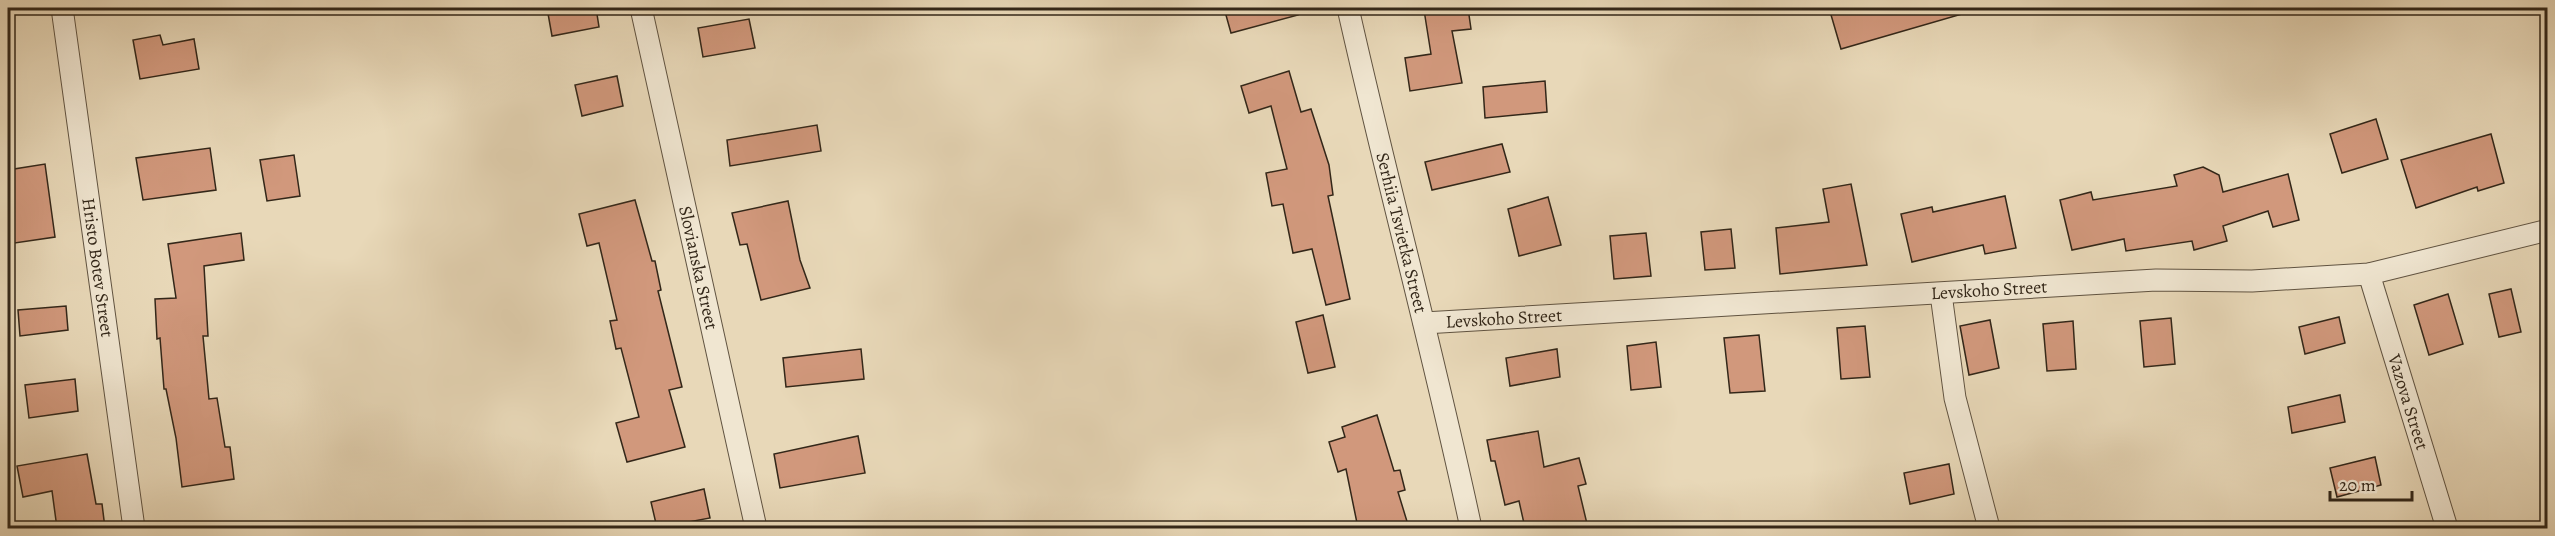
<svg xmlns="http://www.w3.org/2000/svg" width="2555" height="536" font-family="Alegreya,serif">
  <rect width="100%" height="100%" fill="#e8d8b8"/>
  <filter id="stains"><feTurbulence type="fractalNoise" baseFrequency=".00333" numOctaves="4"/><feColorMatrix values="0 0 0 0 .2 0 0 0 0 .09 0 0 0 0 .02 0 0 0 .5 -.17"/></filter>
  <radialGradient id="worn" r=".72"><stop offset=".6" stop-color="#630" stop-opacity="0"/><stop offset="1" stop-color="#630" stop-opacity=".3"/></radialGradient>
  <g fill="#d1987c" stroke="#332719" stroke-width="1.5">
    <polygon points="547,8 596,8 599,27 552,36"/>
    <polygon points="1224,8 1297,8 1298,15 1231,33"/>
    <polygon points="1441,8 1468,8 1471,29 1452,31 1462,83 1410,91 1405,58 1431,54 1424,10"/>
    <polygon points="1829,8 1961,8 1962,14 1841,49"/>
    <polygon points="749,19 755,48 703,57 698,28"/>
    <polygon points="160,35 163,45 194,39 199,69 140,79 133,40"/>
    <polygon points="1289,71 1301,112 1311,109 1329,165 1333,195 1328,196 1350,299 1326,305 1312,249 1293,253 1283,204 1272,206 1266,173 1287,169 1271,106 1249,113 1241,86"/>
    <polygon points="617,76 623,106 582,116 575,85"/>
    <polygon points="1545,81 1547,112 1485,118 1483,87"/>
    <polygon points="2376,119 2388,159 2342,173 2330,134"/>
    <polygon points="817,125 821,151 730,166 727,140"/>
    <polygon points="2491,134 2504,183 2478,191 2477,187 2416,208 2401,160"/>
    <polygon points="1502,144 1510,172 1432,190 1425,162"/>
    <polygon points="210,148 216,190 143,200 136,158"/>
    <polygon points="294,155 300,196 267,201 260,160"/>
    <polygon points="45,164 55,237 8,244 8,170"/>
    <polygon points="2203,167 2219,175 2223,192 2288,174 2299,220 2273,227 2268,211 2223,226 2227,241 2194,250 2192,241 2126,251 2124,239 2072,250 2060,200 2091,192 2093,200 2177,186 2174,175"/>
    <polygon points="1851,184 1867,265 1780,274 1776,228 1829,222 1823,189"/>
    <polygon points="2005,196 2016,248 1985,254 1983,245 1912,262 1901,214 1932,207 1933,212"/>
    <polygon points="1548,197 1561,245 1519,256 1508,209"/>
    <polygon points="635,200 652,261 655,261 661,290 658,291 682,387 669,390 685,447 627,462 616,423 639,417 621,348 616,349 610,321 617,320 599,243 587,246 579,214"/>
    <polygon points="788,201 800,260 810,288 761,300 747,244 740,245 732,213"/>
    <polygon points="1731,229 1735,268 1705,270 1701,232"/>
    <polygon points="241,233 244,260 204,266 208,336 203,336 209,399 217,398 225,447 230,447 234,479 182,487 176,438 166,389 164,389 160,338 157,339 155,299 176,298 168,244"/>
    <polygon points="1646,233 1651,276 1614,279 1610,236"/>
    <polygon points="2511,289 2521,332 2499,337 2489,294"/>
    <polygon points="2448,294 2463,344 2429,355 2414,305"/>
    <polygon points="66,306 68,330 20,336 18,310"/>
    <polygon points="1323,315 1335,367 1308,373 1296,322"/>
    <polygon points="2339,317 2345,343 2305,354 2299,327"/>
    <polygon points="2171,318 2175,364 2144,367 2140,321"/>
    <polygon points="1990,320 1999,368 1969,375 1960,326"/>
    <polygon points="2073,321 2076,369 2047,371 2043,324"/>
    <polygon points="1865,326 1870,377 1841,379 1837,328"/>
    <polygon points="1759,335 1765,391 1730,393 1724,338"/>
    <polygon points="1656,342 1661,387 1631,390 1627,346"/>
    <polygon points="861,349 864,379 786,387 783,358"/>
    <polygon points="1557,349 1560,377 1510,386 1506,358"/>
    <polygon points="75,379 78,411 29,418 25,385"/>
    <polygon points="2340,395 2345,422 2292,433 2288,407"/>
    <polygon points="1377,415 1394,471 1400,470 1405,490 1398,492 1409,528 1358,528 1346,469 1338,472 1329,442 1345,437 1342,427"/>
    <polygon points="1538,431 1544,467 1579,458 1586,484 1578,486 1588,528 1525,528 1519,501 1505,505 1495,461 1491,461 1487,440"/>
    <polygon points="858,436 865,473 780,488 774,454"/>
    <polygon points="87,454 96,504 102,504 105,528 57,528 52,491 23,497 17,466"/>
    <polygon points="2375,457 2381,485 2337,497 2330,468"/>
    <polygon points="1949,464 1954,494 1910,504 1904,473"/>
    <polygon points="704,489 710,518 657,528 651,502"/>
  </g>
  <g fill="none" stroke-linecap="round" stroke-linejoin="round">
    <defs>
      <g id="minor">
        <path id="s1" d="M62 8 134 528"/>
        <path id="s2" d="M641 8 756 528"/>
        <path id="s3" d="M1348 8C1387 182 1434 354 1471 528"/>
        <path id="s4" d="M2369 274 2447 528"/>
        <polyline points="1941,294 1955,398 1989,528"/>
        <path id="s5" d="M1424 323 2156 280 2252 281 2369 274 2548 230"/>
      </g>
    </defs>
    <use href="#minor" stroke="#605341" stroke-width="23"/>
    <use href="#minor" stroke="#f0e6d1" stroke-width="21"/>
  </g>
  <g text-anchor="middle" stroke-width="6" stroke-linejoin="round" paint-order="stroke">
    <g font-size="18" fill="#332719" stroke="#f0e6d1">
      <text dy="6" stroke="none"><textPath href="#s3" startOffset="231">Serhiia Tsvietka Street</textPath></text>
      <text dy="6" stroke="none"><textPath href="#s1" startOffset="262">Hristo Botev Street</textPath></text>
      <text dy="6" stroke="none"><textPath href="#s2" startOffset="266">Slovianska Street</textPath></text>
      <text dy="6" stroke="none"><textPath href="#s5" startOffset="566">Levskoho Street</textPath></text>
      <text dy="6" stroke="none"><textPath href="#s5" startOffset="80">Levskoho Street</textPath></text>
      <text dy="6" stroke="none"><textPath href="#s4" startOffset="134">Vazova Street</textPath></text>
    </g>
  </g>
  <rect width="2555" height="536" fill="none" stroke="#e8d8b8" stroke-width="30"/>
  <rect x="9" y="9" width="2537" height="518" fill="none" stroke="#332719" stroke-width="3"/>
  <rect x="15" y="15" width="2525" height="506" fill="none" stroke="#332719" stroke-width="1.5"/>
  <path d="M2330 491v9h82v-9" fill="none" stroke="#332719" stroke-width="3"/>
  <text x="2339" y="491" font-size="18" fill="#332719" stroke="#f0e6d1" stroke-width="4.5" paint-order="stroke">20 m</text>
  <rect width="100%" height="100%" filter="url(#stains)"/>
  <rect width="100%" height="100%" fill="url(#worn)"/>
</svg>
